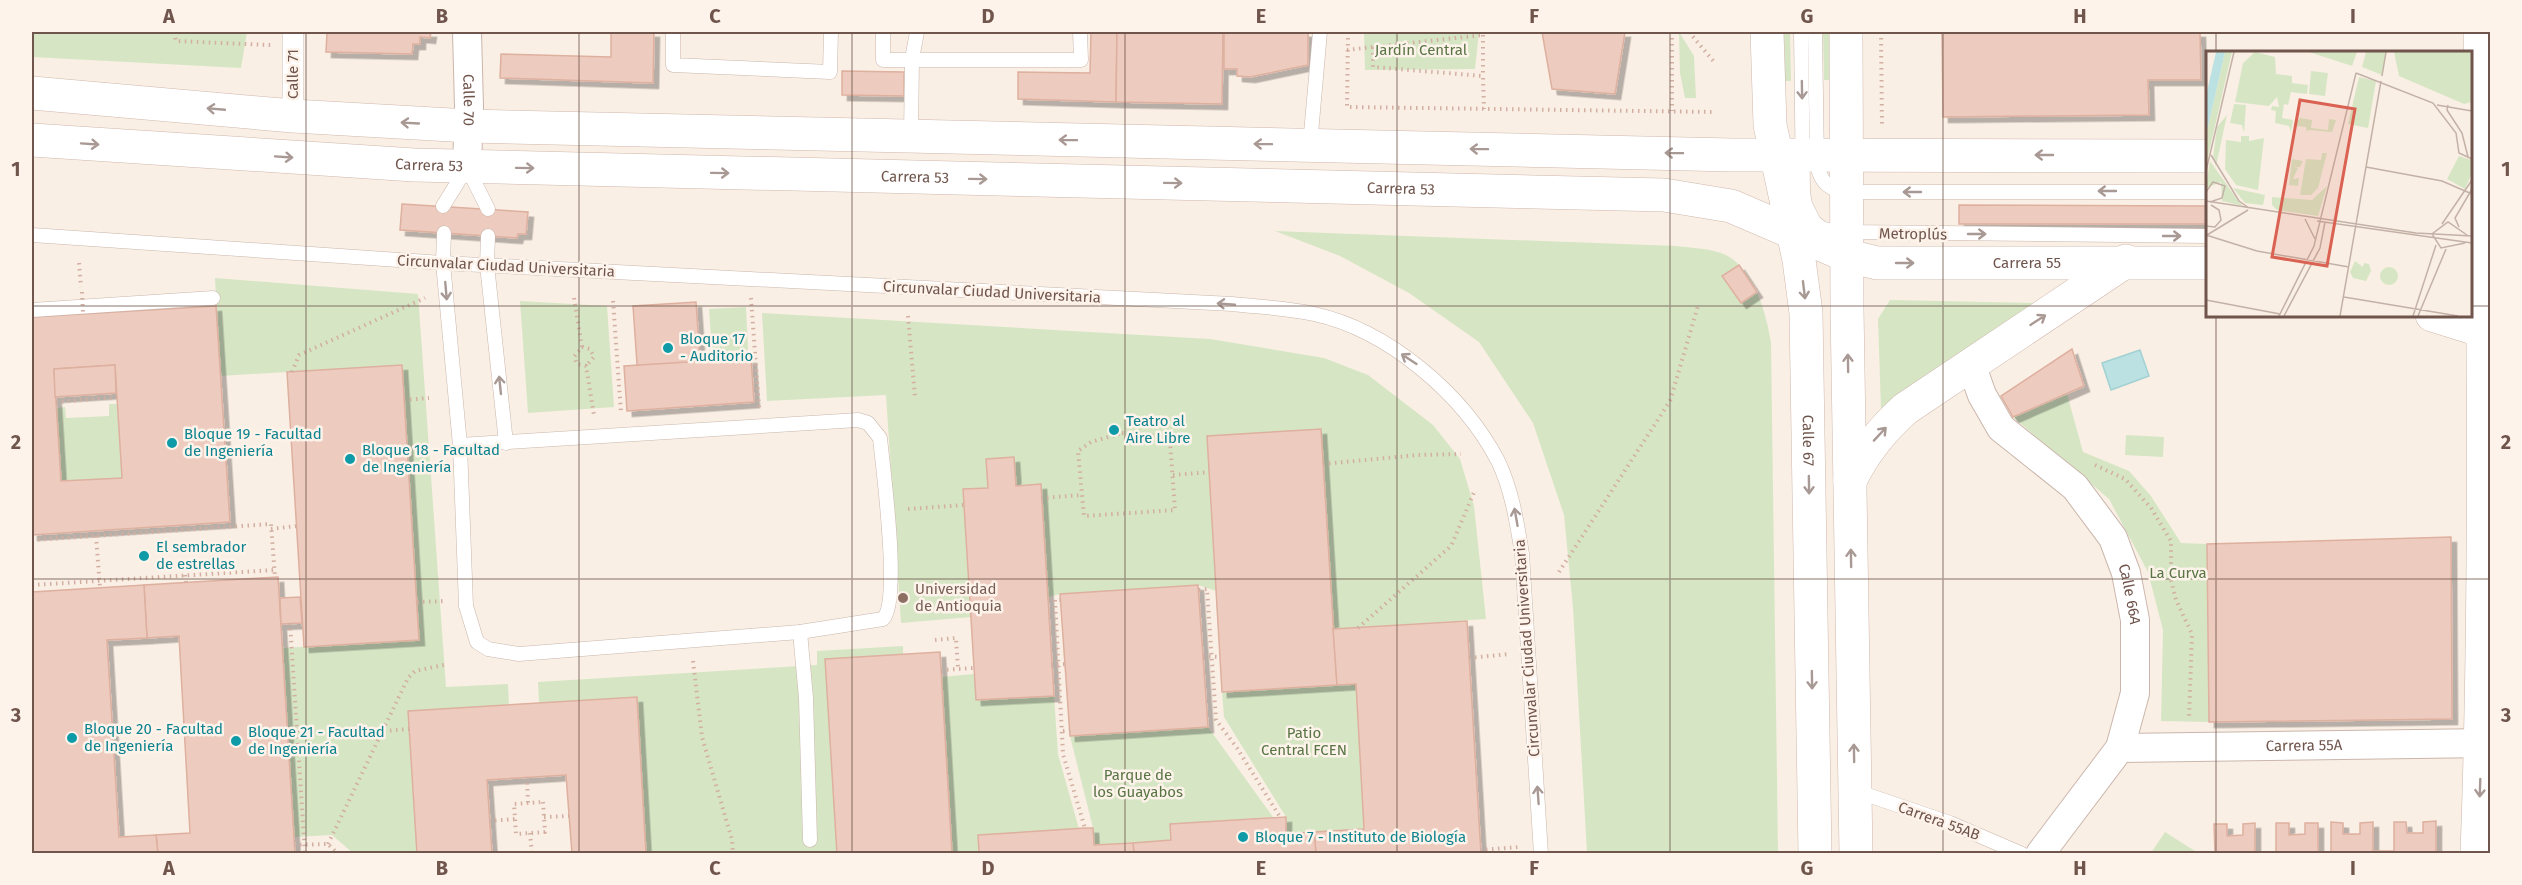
<svg xmlns="http://www.w3.org/2000/svg" width="2522" height="885" font-family="'Fira Sans',sans-serif">
  <defs>
    <filter id="shadow"><feDropShadow dx="5.5" dy="5.5" stdDeviation="0" flood-color="#0004"/></filter>
  </defs>
  <rect width="100%" height="100%" fill="#faefe4"/>
  <g fill="#d6e6c4">
    <polygon points="32,32 247,32 241,68 32,57"/>
    <polygon points="1364,32 1479,32 1475,69 1365,70"/>
    <polygon points="1679,32 1694,56 1696,98 1685,98 1680,73"/>
    <polygon points="1784,32 1790,32 1791,81 1785,81"/>
    <polygon points="1823,32 1830,32 1830,80 1824,80"/>
    <path d="M1275 231 1676 246C1691 248 1711 248 1726 255 1754 269 1767 315 1771 343L1778 853H1587L1573 608 1564 515 1533 423 1479 342 1409 293 1340 256Z"/>
    <polygon points="215,278 418,294 446,687 508,684 509,705 417,853 353,853 332,835 294,837 283,648 419,640 402,365 220,376"/>
    <polygon points="1890,300 2035,303 1881,409 1878,319"/>
    <polygon points="520,301 607,306 614,407 528,413"/>
    <polygon points="746,307 748,350 712,352 709,309"/>
    <polygon points="762,313 1210,339 1324,358 1368,375 1433,425 1460,459 1474,506 1486,619 1333,629 1198,585 1060,594 971,617 901,623 886,395 767,401"/>
    <polygon points="2067,394 2083,452 2129,471 2151,496 2181,543 2207,544 2209,722 2161,721 2163,630 2148,572 2109,499 2013,417"/>
    <polygon points="109,404 117,404 122,478 61,481 56,408 65,407 66,418 109,416"/>
    <polygon points="2126,435 2164,437 2163,457 2125,455"/>
    <polygon points="903,646 903,654 837,853 646,853 637,697 539,703 538,682 817,665 817,651"/>
    <polygon points="974,674 977,700 1054,696 1058,754 1079,829 979,852 952,853 941,677"/>
    <polygon points="1356,684 1364,829 1286,834 1286,817 1224,717 1222,692"/>
    <polygon points="1208,727 1273,817 1171,824 1171,840 1094,845 1093,828 1070,736"/>
    <polygon points="2165,832 2198,853 2151,853"/>
  </g>
  <polygon fill="#bbe1e2" stroke="#a2d1d3" stroke-width="1.5" points="2140,350 2149,376 2111,390 2102,363"/>
  <g fill="#edcbbe" stroke="#deb0a0" stroke-width="1.5" fill-rule="evenodd" filter="url(#shadow)">
    <polygon points="327,32 431,32 430,38 420,37 420,44 413,44 412,54 326,52"/>
    <polygon points="611,32 654,32 653,83 500,78 501,54 611,57"/>
    <polygon points="1091,32 1117,32 1116,102 1018,99 1018,72 1090,73"/>
    <polygon points="1117,32 1223,32 1222,104 1116,102"/>
    <polygon points="1224,32 1308,32 1308,65 1250,77 1237,76 1237,69 1224,69"/>
    <polygon points="1542,32 1625,32 1615,94 1552,89"/>
    <polygon points="1942,32 2200,32 2201,80 2148,80 2149,115 1943,117"/>
    <polygon points="842,71 904,72 904,96 842,95"/>
    <polygon points="402,204 528,212 526,234 518,234 517,238 400,230"/>
    <polygon points="1959,205 2207,206 2207,224 1959,224"/>
    <polygon points="1739,265 1757,292 1741,303 1722,276"/>
    <polygon points="696,302 702,389 639,393 633,306"/>
    <path d="M216 306 230 522 32 535V317ZM115 365 122 478 61 481 54 369Z"/>
    <polygon points="2072,349 2084,386 2013,417 2001,396"/>
    <polygon points="751,358 754,402 627,411 624,366"/>
    <polygon points="115,365 116,393 55,397 54,369"/>
    <polygon points="402,365 419,640 304,647 287,372"/>
    <polygon points="1321,429 1337,685 1222,692 1207,436"/>
    <polygon points="1014,457 1016,486 1041,484 1054,696 976,700 963,489 988,488 986,459"/>
    <polygon points="2451,537 2452,719 2209,722 2207,544"/>
    <polygon points="278,577 295,854 158,854 156,835 190,833 179,636 147,638 144,585"/>
    <polygon points="144,585 147,638 107,640 119,837 156,835 158,854 32,854 32,592"/>
    <polygon points="1198,585 1208,727 1070,736 1060,594"/>
    <polygon points="300,597 302,623 281,624 280,598"/>
    <polygon points="1467,621 1481,854 1316,854 1314,832 1364,829 1356,684 1337,685 1333,629"/>
    <polygon points="940,652 952,853 962,854 837,854 825,659"/>
    <polygon points="637,697 646,854 572,854 566,775 487,780 492,854 417,854 408,711"/>
    <polygon points="1286,817 1286,834 1314,832 1316,854 1134,854 1133,843 1171,840 1170,824"/>
    <polygon points="2436,821 2436,851 2440,854 2215,854 2214,824 2227,824 2227,836 2243,835 2243,824 2255,823 2255,853 2276,852 2276,823 2289,823 2289,835 2305,834 2305,823 2318,823 2318,852 2331,852 2331,822 2343,823 2343,834 2360,834 2360,823 2373,822 2373,851 2394,851 2394,822 2406,822 2407,833 2423,833 2423,822"/>
    <polygon points="1085,828 1093,828 1094,845 1133,843 1134,854 962,854 979,852 978,835"/>
  </g>
  <g fill="none" stroke-linecap="round" stroke-linejoin="round">
    <defs>
      <g id="service">
        <polyline points="673,32 673,65 830,72 831,32"/>
        <polyline points="883,32 883,60 1081,60 1080,32"/>
        <polyline points="1801,32 1803,192 1805,204 1814,222 1823,229 1847,232 2207,236"/>
        <path d="M1815 32 1817 163C1822 200 1854 191 1883 192H2207"/>
        <polyline points="911,136 912,59 917,32"/>
        <polyline points="1310,145 1320,32"/>
        <polyline points="467,167 488,209"/>
        <polyline points="443,206 466,169"/>
        <polyline points="444,233 443,263 460,445"/>
        <path d="M32 235 443 263 1232 304C1259 307 1288 308 1314 314 1388 330 1463 394 1498 461 1512 490 1517 523 1522 554L1541 854"/>
        <polyline points="488,236 487,265 506,443"/>
        <polyline points="32,310 213,298"/>
        <path d="M858 420 868 423 880 438C883 469 901 601 883 619L800 632 519 654 488 649 477 642 466 606 460 445Z"/>
        <polyline points="800,632 806,698 810,840"/>
        <polyline points="1856,791 1950,823 2022,854"/>
      </g>
      <polyline id="pedestrian" points="293,32 293,116"/>
      <g id="minor">
        <path id="s1" d="M467 32 469 107 467 167"/>
        <path id="s2" d="M1971 364 1982 395 2001 428 2075 487 2113 538 2126 573 2135 620V693L2120 748 2040 854"/>
        <path id="s3" d="M2120 748 2490 743"/>
      </g>
      <path id="tertiary" d="M2477 854C2487 580 2483 305 2480 32"/>
      <g id="secondary">
        <path id="s4" d="M1767 32 1770 125 1799 260 1806 313 1815 854"/>
        <polyline points="1846,32 1847,308 1856,854"/>
        <polyline points="32,93 293,116 469,126 1732,155 2207,156"/>
        <path id="s5" d="M32 140 414 165 1664 195 1731 206 1848 256 1877 263H2207"/>
        <polyline points="2470,229 2490,237"/>
        <polyline points="2432,315 2490,333"/>
        <path d="M1850 481C1864 452 1881 431 1905 409L2126 261"/>
      </g>
    </defs>
    <use href="#service" stroke="#cab6ac" stroke-width="15"/>
    <use href="#pedestrian" stroke="#cab6ac" stroke-width="22"/>
    <use href="#minor" stroke="#cab6ac" stroke-width="30"/>
    <use href="#tertiary" stroke="#cab6ac" stroke-width="34"/>
    <use href="#secondary" stroke="#cfb7ac" stroke-width="34"/>
    <g stroke="#d2afa2" stroke-width="4" stroke-dasharray="1.5 4.5" stroke-linecap="butt">
      <polyline points="174,32 176,41 271,45"/>
      <polyline points="1348,32 1347,107 1715,112"/>
      <polyline points="1483,32 1483,35 1373,47 1373,67 1483,76 1484,109"/>
      <polyline points="1672,32 1672,111"/>
      <polyline points="1689,32 1715,63"/>
      <polyline points="1881,32 1882,127"/>
      <polyline points="1483,35 1483,76"/>
      <polyline points="1347,50 1373,47"/>
      <polyline points="79,263 81,287"/>
      <polyline points="574,298 582,347 574,357 577,364 586,366 594,415"/>
      <polyline points="751,298 759,408"/>
      <polyline points="613,301 621,413"/>
      <polyline points="908,316 915,397"/>
      <polyline points="582,347 590,349 594,357 586,366"/>
      <polyline points="292,372 299,355 425,298"/>
      <polyline points="404,400 429,398"/>
      <polyline points="56,402 117,397"/>
      <polygon points="1122,433 1155,436 1170,442 1175,510 1084,516 1078,451 1091,442"/>
      <polyline points="1323,464 1418,455 1461,454"/>
      <polyline points="2095,465 2125,479 2151,508 2171,541 2171,580 2176,600 2192,634 2189,719"/>
      <polyline points="1173,475 1209,472"/>
      <polyline points="1041,498 1082,495"/>
      <polyline points="908,509 964,505"/>
      <polyline points="271,529 296,526"/>
      <polyline points="96,536 100,588"/>
      <polyline points="32,540 271,524 275,577"/>
      <polyline points="1559,572 1670,401 1698,306"/>
      <polyline points="185,575 186,582"/>
      <polyline points="32,585 274,570"/>
      <polyline points="1199,590 1207,589 1216,720 1237,748 1280,817"/>
      <polyline points="1061,600 1055,600 1063,754 1085,828"/>
      <polyline points="417,602 446,601"/>
      <polyline points="290,623 305,854"/>
      <polyline points="1358,628 1451,546 1475,490"/>
      <polyline points="935,640 956,638 958,669"/>
      <polyline points="1203,656 1221,657"/>
      <polyline points="1469,658 1510,654"/>
      <polyline points="693,661 702,737 732,840 733,854"/>
      <polyline points="1051,665 1066,664"/>
      <polyline points="941,670 974,668"/>
      <polyline points="384,731 409,729"/>
      <polyline points="1063,731 1070,730"/>
      <polyline points="527,777 528,804"/>
      <polygon points="543,802 545,832 516,834 514,804"/>
      <polyline points="544,817 569,816"/>
      <polyline points="489,821 515,819"/>
      <polyline points="530,833 532,854"/>
      <polyline points="328,844 408,678 415,671 444,665"/>
      <polyline points="294,845 328,844 338,854"/>
      <polyline points="1480,850 1519,847"/>
    </g>
    <use href="#service" stroke="#fff" stroke-width="14"/>
    <use href="#pedestrian" stroke="#fff" stroke-width="21"/>
    <use href="#minor" stroke="#fff" stroke-width="28"/>
    <use href="#tertiary" stroke="#fff" stroke-width="33"/>
    <use href="#secondary" stroke="#fff" stroke-width="33"/>
    <polyline stroke="#d2afa2" stroke-width="4" stroke-dasharray="1.5 4.5" stroke-linecap="butt" points="82,292 83,312"/>
  </g>
  <defs><path id="oneway-shaft" d="M-6 0H5M1.5-3L5.5 0L1.5 3" fill="none" stroke-width="1.6" stroke-linecap="round" stroke-linejoin="round" transform="scale(1.5)"/></defs>
  <g stroke="#a99994">
    <use href="#oneway-shaft" transform="translate(1802 90) rotate(89)"/>
    <use href="#oneway-shaft" transform="translate(216 109) rotate(-175)"/>
    <use href="#oneway-shaft" transform="translate(410 123) rotate(-177)"/>
    <use href="#oneway-shaft" transform="translate(1068 140) rotate(-179)"/>
    <use href="#oneway-shaft" transform="translate(90 144) rotate(4)"/>
    <use href="#oneway-shaft" transform="translate(1263 144) rotate(-179)"/>
    <use href="#oneway-shaft" transform="translate(1479 149) rotate(-179)"/>
    <use href="#oneway-shaft" transform="translate(1674 153) rotate(-179)"/>
    <use href="#oneway-shaft" transform="translate(2044 155) rotate(180)"/>
    <use href="#oneway-shaft" transform="translate(284 157) rotate(4)"/>
    <use href="#oneway-shaft" transform="translate(525 168) rotate(1)"/>
    <use href="#oneway-shaft" transform="translate(720 173) rotate(1)"/>
    <use href="#oneway-shaft" transform="translate(978 179) rotate(1)"/>
    <use href="#oneway-shaft" transform="translate(1173 183) rotate(1)"/>
    <use href="#oneway-shaft" transform="translate(2107 191) rotate(180)"/>
    <use href="#oneway-shaft" transform="translate(1912 192) rotate(180)"/>
    <use href="#oneway-shaft" transform="translate(1977 234)"/>
    <use href="#oneway-shaft" transform="translate(2172 236)"/>
    <use href="#oneway-shaft" transform="translate(1905 263)"/>
    <use href="#oneway-shaft" transform="translate(1804 290) rotate(83)"/>
    <use href="#oneway-shaft" transform="translate(446 291) rotate(85)"/>
    <use href="#oneway-shaft" transform="translate(1226 304) rotate(-176)"/>
    <use href="#oneway-shaft" transform="translate(2038 320) rotate(-33)"/>
    <use href="#oneway-shaft" transform="translate(1409 359) rotate(-147)"/>
    <use href="#oneway-shaft" transform="translate(1848 363) rotate(-91)"/>
    <use href="#oneway-shaft" transform="translate(500 385) rotate(-96)"/>
    <use href="#oneway-shaft" transform="translate(1880 434) rotate(-47)"/>
    <use href="#oneway-shaft" transform="translate(1809 485) rotate(89)"/>
    <use href="#oneway-shaft" transform="translate(1516 517) rotate(-100)"/>
    <use href="#oneway-shaft" transform="translate(1851 558) rotate(-91)"/>
    <use href="#oneway-shaft" transform="translate(1812 680) rotate(89)"/>
    <use href="#oneway-shaft" transform="translate(1854 753) rotate(-91)"/>
    <use href="#oneway-shaft" transform="translate(2480 788) rotate(92)"/>
    <use href="#oneway-shaft" transform="translate(1538 795) rotate(-94)"/>
  </g>
  <path fill="none" stroke="#70554c" stroke-width="1.5" stroke-opacity="0.55" d="M306 32V854M579 32V854M852 32V854M1125 32V854M1397 32V854M1670 32V854M1943 32V854M2216 32V52M32 306H2207M2470 306H2490M2216 315V854M32 579H2490"/>
  <g fill="#0f9aa8" stroke="#fdf3ea" stroke-width="2">
    <circle cx="668" cy="348" r="6"/>
    <circle cx="1114" cy="430" r="6"/>
    <circle cx="172" cy="443" r="6"/>
    <circle cx="350" cy="459" r="6"/>
    <circle cx="144" cy="556" r="6"/>
    <circle cx="72" cy="738" r="6"/>
    <circle cx="236" cy="741" r="6"/>
    <circle cx="1243" cy="837" r="6"/>
  </g>
  <circle fill="#8d6e63" stroke="#fdf3ea" stroke-width="2" cx="903" cy="598" r="6"/>
  <g text-anchor="middle" stroke-width="5" stroke-linejoin="round" paint-order="stroke">
    <g font-size="15" fill="#597545" stroke="#fdf3ea">
      <text x="1421" y="55">Jardín Central</text>
      <text x="2178" y="578">La Curva</text>
      <text x="1304" y="738">Patio<tspan x="1304" dy="17">Central FCEN</tspan></text>
      <text x="1138" y="780">Parque de<tspan x="1138" dy="17">los Guayabos</tspan></text>
    </g>
    <g font-size="15" fill="#70554c" stroke="#fdf3ea">
      <text transform="translate(293 74) rotate(-90)" y="5">Calle 71</text>
      <text dy="5" stroke="none"><textPath href="#s1" startOffset="68">Calle 70</textPath></text>
      <text dy="5" stroke="none"><textPath href="#s5" startOffset="398">Carrera 53</textPath></text>
      <text dy="5" stroke="none"><textPath href="#s5" startOffset="884">Carrera 53</textPath></text>
      <text dy="5" stroke="none"><textPath href="#s5" startOffset="1370">Carrera 53</textPath></text>
      <text transform="translate(1913 234) rotate(1)" y="5">Metroplús</text>
      <text dy="5" stroke="none"><textPath href="#s5" startOffset="2008">Carrera 55</textPath></text>
      <text transform="translate(506 266) rotate(3)" y="5">Circunvalar Ciudad Universitaria</text>
      <text transform="translate(992 292) rotate(3)" y="5">Circunvalar Ciudad Universitaria</text>
      <text dy="5" stroke="none"><textPath href="#s4" startOffset="412">Calle 67</textPath></text>
      <text dy="5" stroke="none"><textPath href="#s2" startOffset="288">Calle 66A</textPath></text>
      <text transform="translate(1527 648) rotate(-94)" y="5">Circunvalar Ciudad Universitaria</text>
      <text dy="5" stroke="none"><textPath href="#s3" startOffset="184">Carrera 55A</textPath></text>
      <text transform="translate(1939 821) rotate(20)" y="5">Carrera 55AB</text>
    </g>
    <g font-size="15" fill="#0d838f" stroke="#fdf3ea" text-anchor="start">
      <text x="680" y="344">Bloque 17<tspan x="680" dy="17">- Auditorio</tspan></text>
      <text x="1126" y="426">Teatro al<tspan x="1126" dy="17">Aire Libre</tspan></text>
      <text x="184" y="439">Bloque 19 - Facultad<tspan x="184" dy="17">de Ingeniería</tspan></text>
      <text x="362" y="455">Bloque 18 - Facultad<tspan x="362" dy="17">de Ingeniería</tspan></text>
      <text x="156" y="552">El sembrador<tspan x="156" dy="17">de estrellas</tspan></text>
      <text x="84" y="734">Bloque 20 - Facultad<tspan x="84" dy="17">de Ingeniería</tspan></text>
      <text x="248" y="737">Bloque 21 - Facultad<tspan x="248" dy="17">de Ingeniería</tspan></text>
      <text x="1255" y="842">Bloque 7 - Instituto de Biología</text>
    </g>
    <g font-size="15" fill="#785e54" stroke="#fdf3ea" text-anchor="start">
      <text x="915" y="594">Universidad<tspan x="915" dy="17">de Antioquia</tspan></text>
    </g>
  </g>
  <g transform="translate(2206 51)">
    <rect width="266" height="266" fill="#faefe4"/>
    <path d="M19 1H26L0 114V84ZM49 1 69 6 70 23 86 25V32L102 34 101 43 85 41 82 54 78 53 76 67 87 69 85 81 83 75 69 72 70 60 65 59 66 55 73 56 71 46 63 55 29 51 37 12ZM103 1H151L146 15ZM160 1H180L176 24 156 16ZM188 1H265V51L258 53 193 25ZM105 20 122 22 119 45 103 43ZM153 26 170 30 162 77 142 73ZM28 53 40 54 38 82 36 74 24 72ZM21 64 10 115 7 107 11 76ZM94 67 106 69 105 77 122 79 123 68 130 69 126 81 102 79 101 82 100 76 88 75ZM35 85H43V90L58 87 52 139 30 134 19 118 20 89 35 91ZM116 102H121L112 137 105 144H94L100 108 115 109ZM253 105 265 109V124L259 138 241 128ZM86 108 97 110 94 116 87 117H92L87 128 93 127 92 135 83 134ZM4 110 33 151 37 155 16 150 15 131 0 137ZM121 135 112 165 71 159 66 154V146L106 149ZM27 137 59 144 57 154 39 152ZM149 210 157 216 158 212 163 213 165 220 160 230 147 227 144 221ZM174 225a9 9 0 1 1 18 0a9 9 0 1 1-18 0Z" fill="#d6e6c4"/>
    <path d="M10 1H19L0 84V45Z" fill="#bbe1e2"/>
    <path fill="none" stroke="#c3b1a7" stroke-width="1.5" d="M150 22 227 52 250 82 253 102 266 108M176 25 180 1M231 54 266 60M242 54 241 59 256 82 262 106M5 104 33 150 43 157M160 116 236 130 266 143M0 120 28 1M0 141 7 131 19 135 16 147 4 151M0 150 210 182 266 185M99 168 109 188M111 170 266 192M236 173 266 129M0 175 9 176 15 169 13 159 5 154M253 176 249 167 266 138M0 184 51 200 143 216M1 184 42 159M259 192 235 197 226 183 242 171 261 184M138 246 252 265M0 249 74 263M73 265 108 195 150 22M78 265 114 197 119 171M134 265 175 30M207 265 230 194M212 265 240 198"/>
    <path fill="#da6253" fill-opacity="0.15" stroke="#da6253" stroke-width="3" d="M94 49 149 58 121 215 66 206Z"/>
    <rect width="266" height="266" fill="none" stroke="#70554c" stroke-width="3"/>
  </g>
  <rect width="2522" height="885" fill="none" stroke="#fdf3ea" stroke-width="66"/>
  <rect x="33" y="33" width="2456" height="819" fill="none" stroke="#70554c" stroke-width="2"/>
  <g font-size="20" text-anchor="middle" font-weight="bold" fill="#70554c">
    <text x="169" y="23">A</text>
    <text x="442" y="23">B</text>
    <text x="715" y="23">C</text>
    <text x="988" y="23">D</text>
    <text x="1261" y="23">E</text>
    <text x="1534" y="23">F</text>
    <text x="1807" y="23">G</text>
    <text x="2080" y="23">H</text>
    <text x="2353" y="23">I</text>
    <text x="16" y="176">1</text>
    <text x="2506" y="176">1</text>
    <text x="16" y="449">2</text>
    <text x="2506" y="449">2</text>
    <text x="16" y="722">3</text>
    <text x="2506" y="722">3</text>
    <text x="169" y="875">A</text>
    <text x="442" y="875">B</text>
    <text x="715" y="875">C</text>
    <text x="988" y="875">D</text>
    <text x="1261" y="875">E</text>
    <text x="1534" y="875">F</text>
    <text x="1807" y="875">G</text>
    <text x="2080" y="875">H</text>
    <text x="2353" y="875">I</text>
  </g>
</svg>
